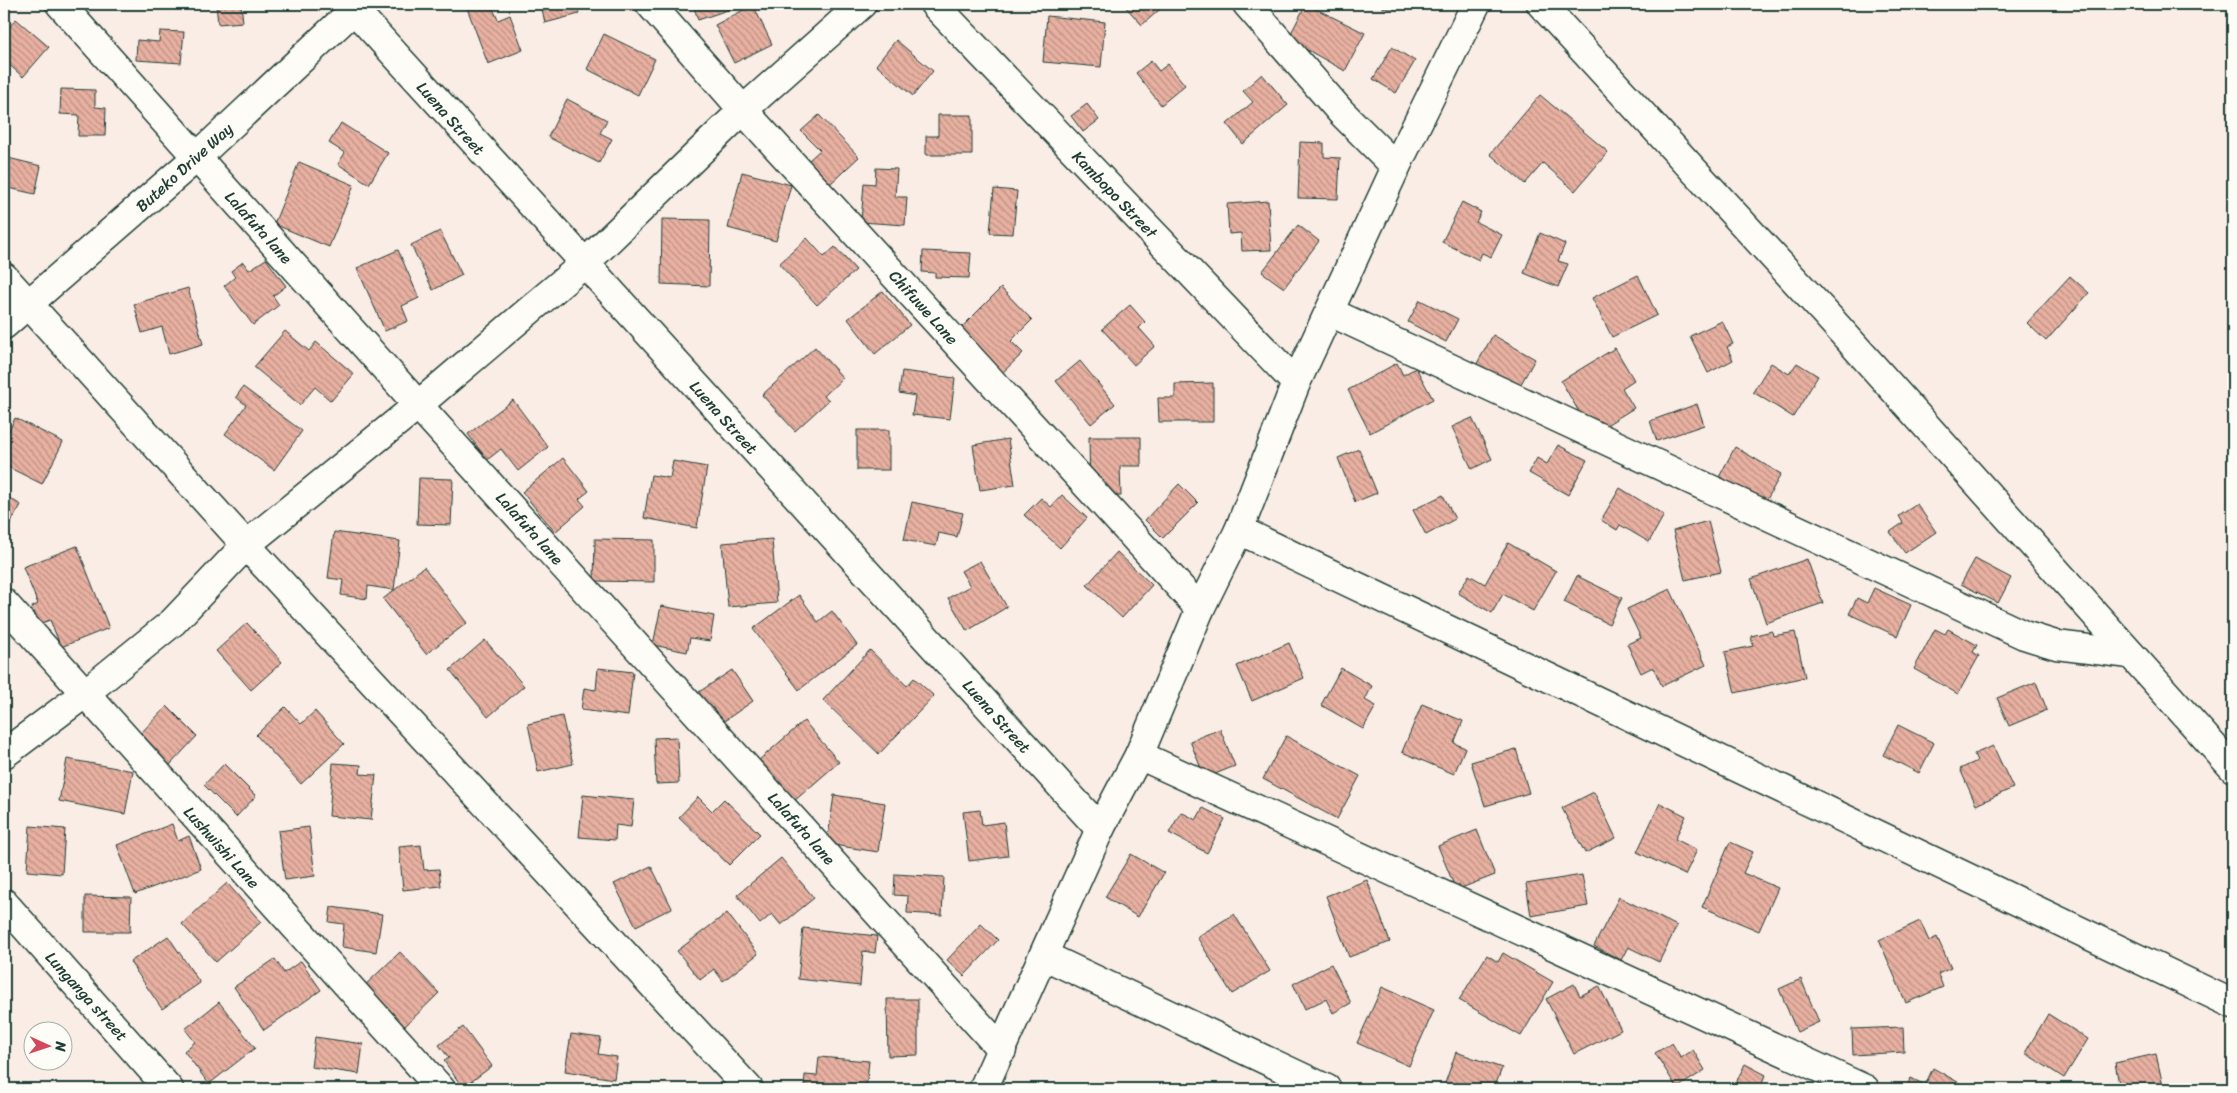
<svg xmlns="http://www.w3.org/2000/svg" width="2237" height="1093" font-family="Sriracha,sans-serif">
  <defs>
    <pattern id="building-back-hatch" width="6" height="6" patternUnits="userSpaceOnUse" patternTransform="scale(1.25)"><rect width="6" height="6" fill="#e8b0a1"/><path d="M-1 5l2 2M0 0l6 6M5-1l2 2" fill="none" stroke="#bb9084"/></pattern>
  </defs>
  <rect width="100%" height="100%" fill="#f9ede6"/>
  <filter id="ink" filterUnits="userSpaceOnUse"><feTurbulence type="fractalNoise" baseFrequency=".02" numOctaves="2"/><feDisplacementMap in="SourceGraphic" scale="10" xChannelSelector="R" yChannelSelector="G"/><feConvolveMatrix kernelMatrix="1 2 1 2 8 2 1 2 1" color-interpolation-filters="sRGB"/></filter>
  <g filter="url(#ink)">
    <g fill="url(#building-back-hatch)" stroke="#1f3d34">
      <polygon points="216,4 241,4 243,22 218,24"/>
      <polygon points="478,4 491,4 498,20 510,15 523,50 488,64 467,8"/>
      <polygon points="541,4 576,4 579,14 545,23"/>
      <polygon points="693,4 741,4 742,5 698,20"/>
      <polygon points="1123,4 1166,4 1142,25"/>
      <polygon points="1306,4 1365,33 1345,71 1288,39"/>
      <rect x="1383" y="4" width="21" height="4"/>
      <polygon points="753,5 772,44 734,63 715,25"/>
      <polygon points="1047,16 1105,22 1101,67 1043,62"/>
      <polygon points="16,19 49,47 23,77 4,60 4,33"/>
      <polygon points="160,31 184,32 181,63 136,60 137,40 159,42"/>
      <polygon points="604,34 655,59 638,95 587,69"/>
      <polygon points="896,40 933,71 913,96 876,65"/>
      <polygon points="1392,47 1415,61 1396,93 1373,79"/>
      <polygon points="1151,61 1159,71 1168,64 1185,85 1161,105 1136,73"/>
      <polygon points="1262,74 1288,105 1243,144 1227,124 1253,102 1243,91"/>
      <polygon points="61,89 95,90 95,107 106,108 105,136 78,136 79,115 60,114"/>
      <polygon points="1540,95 1608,152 1575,191 1543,163 1525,184 1490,154"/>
      <polygon points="567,99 607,120 600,133 612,139 599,163 548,137"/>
      <polygon points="1087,104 1099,120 1083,132 1071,116"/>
      <polygon points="819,115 859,157 830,184 808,161 820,150 801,131"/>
      <polygon points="938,115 972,115 972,155 926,155 926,136 938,136"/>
      <polygon points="341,123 388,153 369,184 338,164 345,153 329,143"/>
      <polygon points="1300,142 1324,143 1324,157 1340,158 1338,199 1298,198"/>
      <polygon points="4,157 41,166 35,194 4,187"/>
      <polygon points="299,162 354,185 329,247 274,224"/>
      <polygon points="876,168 897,169 895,197 907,197 905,225 861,222 864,183 875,184"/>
      <polygon points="742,172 791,185 776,241 728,228"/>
      <polygon points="994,189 1017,191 1013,234 990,233"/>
      <polygon points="1268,201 1271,250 1242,251 1241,233 1229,234 1227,204"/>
      <polygon points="1462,202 1481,212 1476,222 1502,235 1491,257 1482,253 1479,260 1442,242"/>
      <polygon points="662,219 710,220 709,286 661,284"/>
      <polygon points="1298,225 1319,241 1284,288 1262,272"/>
      <polygon points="440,231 462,275 433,290 411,245"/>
      <polygon points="1540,233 1565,244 1558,261 1568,264 1558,287 1524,273"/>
      <polygon points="807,238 824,257 835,247 856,270 817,305 779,264"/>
      <polygon points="398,250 419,298 402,306 408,321 385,331 357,268"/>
      <polygon points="923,251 971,253 969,278 935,277 935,273 922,272"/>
      <polygon points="266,259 286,286 273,296 279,305 253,325 224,286 235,277 231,271 243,262 249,270"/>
      <polygon points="1638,275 1657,315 1612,337 1592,298"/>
      <polygon points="2070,276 2089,293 2046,341 2027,323"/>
      <polygon points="188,288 203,344 169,354 162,327 142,333 134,304"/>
      <polygon points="1001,288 1032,320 1011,341 1023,353 1000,375 958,331"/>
      <polygon points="883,291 910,325 875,354 848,319"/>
      <polygon points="1420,300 1458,319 1446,342 1408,322"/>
      <polygon points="1130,305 1145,322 1139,328 1155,346 1134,365 1102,329"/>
      <polygon points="1722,321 1733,344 1727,347 1733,360 1708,373 1690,336"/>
      <polygon points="285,331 309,351 316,342 354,374 331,401 315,387 300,405 254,367"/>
      <polygon points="1493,335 1535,359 1517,391 1475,367"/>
      <polygon points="815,347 843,378 824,396 829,400 795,431 762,395"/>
      <polygon points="1615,348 1634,380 1622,388 1634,408 1592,434 1561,381"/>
      <polygon points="1080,361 1115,404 1091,424 1056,381"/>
      <polygon points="1397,363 1403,375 1416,368 1433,399 1370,433 1348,390"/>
      <polygon points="1771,363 1789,374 1797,363 1818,376 1793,417 1753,392"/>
      <polygon points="902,371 955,378 950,419 912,415 915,396 899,393"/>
      <polygon points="1213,383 1213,422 1159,422 1158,398 1175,398 1175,384"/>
      <polygon points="243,387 302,431 274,470 225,434 246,405 236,397"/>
      <polygon points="513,400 548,447 518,471 501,449 487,460 468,434"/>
      <polygon points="1697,404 1704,425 1657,441 1650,421"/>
      <polygon points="15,418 63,442 42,484 4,465 4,441"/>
      <polygon points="1472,418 1492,459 1472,469 1452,427"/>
      <rect x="857" y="430" width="32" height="40"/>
      <polygon points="1089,437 1141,437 1141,466 1120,466 1121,496 1090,496"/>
      <polygon points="1008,439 1015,485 980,490 973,445"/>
      <polygon points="1558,445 1587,460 1568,495 1529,473 1537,458 1547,464"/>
      <polygon points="1735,447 1781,474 1764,505 1718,479"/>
      <polygon points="1359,449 1377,493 1355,502 1338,458"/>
      <polygon points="563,458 589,491 579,499 585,506 555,532 522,492"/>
      <polygon points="673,461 707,467 697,528 644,518 651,475 670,478"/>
      <polygon points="419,478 453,479 451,525 417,524"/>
      <polygon points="1179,484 1198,503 1163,538 1145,520"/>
      <polygon points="1620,488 1664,515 1649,542 1620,525 1617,530 1601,520"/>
      <polygon points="4,495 21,505 4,534"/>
      <polygon points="1062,495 1087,518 1060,548 1024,515 1041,498 1051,507"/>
      <polygon points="1443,495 1455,519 1426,535 1413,510"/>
      <polygon points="912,502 963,513 957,537 939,533 936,546 904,540"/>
      <polygon points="1917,504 1936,532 1905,553 1890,532 1903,523 1899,516"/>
      <polygon points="1708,521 1721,572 1685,580 1673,531"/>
      <polygon points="334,532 400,541 394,590 368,586 367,599 341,595 343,580 328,578"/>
      <polygon points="595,539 654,540 654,582 594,581"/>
      <polygon points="772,539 777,603 728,607 722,543"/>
      <polygon points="1508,543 1556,571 1533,611 1503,594 1492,613 1458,593 1469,575 1485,584"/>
      <polygon points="77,546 109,628 61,647 50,620 39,624 32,607 38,604 23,567"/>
      <polygon points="1117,552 1152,585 1122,618 1087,585"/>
      <polygon points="1807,559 1823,603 1766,623 1751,579"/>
      <polygon points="1975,559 2011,578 1998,603 1961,584"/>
      <polygon points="980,561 1007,607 967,631 948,598 970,586 961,571"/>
      <polygon points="424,567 467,623 426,654 383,599"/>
      <polygon points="1577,576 1622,598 1609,624 1564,602"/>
      <polygon points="1874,588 1911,605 1897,636 1849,614 1857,598 1867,603"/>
      <polygon points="1670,589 1706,665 1662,686 1653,667 1641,673 1627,644 1641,638 1627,609"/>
      <polygon points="799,595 818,622 832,611 857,645 799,690 753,629"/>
      <polygon points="661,606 714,616 710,641 690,638 687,652 653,645"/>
      <polygon points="247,623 282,662 251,690 216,651"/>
      <polygon points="1935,629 1945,634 1948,629 1977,645 1973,652 1979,656 1958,694 1914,669"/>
      <polygon points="1772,631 1773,636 1795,632 1805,677 1735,693 1725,652 1753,646 1751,636"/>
      <polygon points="485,640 524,686 488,717 450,670"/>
      <polygon points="1289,643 1304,678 1252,701 1237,666"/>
      <polygon points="870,650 907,686 914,678 934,696 879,754 823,700"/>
      <polygon points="598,668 633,672 628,716 581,710 584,688 596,690"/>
      <polygon points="1341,668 1372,686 1365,700 1376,706 1363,729 1321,705"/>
      <polygon points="732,670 753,701 717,726 696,694"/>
      <polygon points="2036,682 2047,710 2009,726 1997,698"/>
      <polygon points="1422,704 1463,721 1454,743 1465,748 1454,774 1402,752"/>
      <polygon points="167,706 197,736 170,765 139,735"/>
      <polygon points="285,707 301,724 315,711 344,744 301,784 256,735"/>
      <polygon points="562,716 573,764 538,772 528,724"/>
      <polygon points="804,721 839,762 793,802 758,761"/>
      <polygon points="1898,725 1934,743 1919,773 1883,755"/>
      <polygon points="1220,729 1235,766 1205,778 1190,741"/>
      <polygon points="1286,736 1360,776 1337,819 1263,779"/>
      <polygon points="677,737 679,783 656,784 654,738"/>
      <polygon points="1993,746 2013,788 1976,805 1960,769 1977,761 1974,754"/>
      <polygon points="1516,749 1529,793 1485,806 1471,762"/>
      <polygon points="67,759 133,771 125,814 59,801"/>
      <polygon points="333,763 361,765 360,774 376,775 371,820 329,816"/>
      <polygon points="224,764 256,796 236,817 204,785"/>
      <polygon points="1594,792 1616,838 1585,853 1562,808"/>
      <polygon points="583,795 634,800 631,827 616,825 615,840 579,837"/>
      <polygon points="834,795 885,803 878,852 827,844"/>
      <polygon points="698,797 712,811 724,799 760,834 729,865 679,817"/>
      <polygon points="1660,803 1686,816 1675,839 1697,850 1685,875 1637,852"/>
      <polygon points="1203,808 1225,819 1207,853 1169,833 1181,812 1196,820"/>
      <polygon points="980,810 982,825 1004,822 1008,856 969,861 963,812"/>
      <polygon points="172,824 178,841 189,836 201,869 135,894 117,845"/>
      <polygon points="30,826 65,829 62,874 27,871"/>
      <polygon points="309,827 315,876 285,880 278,831"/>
      <polygon points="1477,830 1495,875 1456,890 1438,846"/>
      <polygon points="1730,842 1753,852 1743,873 1778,888 1759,931 1702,907"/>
      <polygon points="421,845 424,870 439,869 441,886 403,890 399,847"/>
      <polygon points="1131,854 1164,873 1138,917 1105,897"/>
      <polygon points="781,858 814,898 781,925 772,914 760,924 737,895"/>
      <polygon points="651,866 672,908 636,926 614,884"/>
      <polygon points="895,874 944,877 942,915 907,913 908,896 894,895"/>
      <polygon points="1582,875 1588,906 1531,916 1526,884"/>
      <polygon points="1367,880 1390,942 1349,957 1326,896"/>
      <polygon points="227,883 261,922 216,962 182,924"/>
      <polygon points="85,896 131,897 130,932 85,932"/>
      <polygon points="1619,897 1677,926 1659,962 1628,947 1621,960 1594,946"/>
      <polygon points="331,907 382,914 376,952 342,947 344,924 329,922"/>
      <polygon points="727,913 758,954 723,981 714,969 700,980 677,951"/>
      <polygon points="1234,914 1270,971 1232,994 1197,937"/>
      <polygon points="1920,921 1929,941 1937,937 1951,968 1938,974 1943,987 1906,1003 1879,940"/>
      <polygon points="981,924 998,940 964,976 947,960"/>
      <polygon points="803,928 877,936 875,953 863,951 860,986 798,979"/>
      <polygon points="168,936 200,983 162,1009 130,962"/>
      <polygon points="400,952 439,993 401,1030 362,988"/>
      <polygon points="1503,953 1553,982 1521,1036 1459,1000 1487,955 1498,962"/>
      <polygon points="275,959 284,973 301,961 321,990 264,1030 234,987"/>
      <polygon points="1331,964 1351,1003 1333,1013 1326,999 1305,1009 1293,984"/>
      <polygon points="1801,979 1819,1022 1797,1032 1779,989"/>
      <polygon points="1574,984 1580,996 1599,986 1621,1030 1574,1054 1546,999"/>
      <polygon points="1382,987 1434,1010 1409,1066 1357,1043"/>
      <polygon points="887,999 918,999 918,1055 888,1056"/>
      <polygon points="219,1002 255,1048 209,1084 184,1051 195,1042 185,1029"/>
      <polygon points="2048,1014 2088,1039 2064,1078 2025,1053"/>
      <polygon points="463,1027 492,1066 463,1088 444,1061 449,1058 439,1045"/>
      <polygon points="1903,1027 1904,1052 1853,1055 1852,1029"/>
      <polygon points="571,1034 601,1038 598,1054 617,1057 614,1079 565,1071"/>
      <polygon points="315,1037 363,1044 359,1074 311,1067"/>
      <polygon points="1672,1043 1681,1058 1693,1050 1705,1070 1677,1088 1655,1053"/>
      <polygon points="1456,1052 1502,1068 1494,1089 1443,1089"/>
      <polygon points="2156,1054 2163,1086 2146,1089 2120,1089 2115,1063"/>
      <polygon points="819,1057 869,1061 866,1089 804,1089 805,1075 817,1076"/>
      <polygon points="1745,1064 1766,1075 1761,1085 1769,1089 1733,1089"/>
      <polygon points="1933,1068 1970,1089 1905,1089 1911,1078 1925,1085"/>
    </g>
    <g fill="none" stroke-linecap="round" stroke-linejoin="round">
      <defs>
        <g id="street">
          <polyline points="60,4 418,405 1002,1050"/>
          <polyline points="349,4 1100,829"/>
          <polyline points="650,4 743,110 1200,609"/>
          <polyline points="934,4 1296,383"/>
          <polyline points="1247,4 1341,112 1396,167"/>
          <polyline points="1541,4 1825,313 2233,768"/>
          <polyline points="4,277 246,545 749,1089"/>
          <polyline points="1330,312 2024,635 2056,645 2130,654"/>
          <polyline points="1239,530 2233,1004"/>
          <polyline points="4,603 441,1089"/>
          <polyline points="4,754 84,694 173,622 246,545 418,405 584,264 743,110 862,4"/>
          <polyline points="1139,755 1865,1089"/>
          <polyline points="4,903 169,1089"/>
          <polyline points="1045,956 1327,1089"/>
          <polyline points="983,1089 1100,829 1139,755 1200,609 1239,530 1296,383 1396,167 1476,4"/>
        </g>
        <polyline id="secondary" points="4,325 197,157 360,4"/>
      </defs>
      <use href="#street" stroke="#1f3d34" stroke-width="31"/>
      <use href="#secondary" stroke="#1f3d34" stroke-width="31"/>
      <use href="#street" stroke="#fdfcf7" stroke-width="28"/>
      <use href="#secondary" stroke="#fdfcf7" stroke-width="28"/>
    </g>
  </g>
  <g text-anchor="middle" stroke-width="4" stroke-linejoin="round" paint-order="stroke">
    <g font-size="16" fill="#1f3d34" stroke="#fdfcf7">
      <text transform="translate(451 118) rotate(48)" y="6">Luena Street</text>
      <text transform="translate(184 167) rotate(-42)" y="6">Buteko Drive Way</text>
      <text transform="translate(1115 194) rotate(46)" y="6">Kambopo Street</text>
      <text transform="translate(259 227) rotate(48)" y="6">Lalafuta lane</text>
      <text transform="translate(924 307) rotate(48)" y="6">Chifuwe Lane</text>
      <text transform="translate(724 417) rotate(48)" y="6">Luena Street</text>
      <text transform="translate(530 528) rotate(48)" y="6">Lalafuta lane</text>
      <text transform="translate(997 716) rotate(48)" y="6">Luena Street</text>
      <text transform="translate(802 828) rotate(48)" y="6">Lalafuta lane</text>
      <text transform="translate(222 847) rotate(48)" y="6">Lushwishi Lane</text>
      <text transform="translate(87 996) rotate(48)" y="6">Lunganga street</text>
    </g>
  </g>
  <rect width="2237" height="1093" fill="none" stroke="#fdfcf7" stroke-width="20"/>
  <rect x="10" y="10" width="2217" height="1073" fill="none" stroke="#1f3d34" stroke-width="2" filter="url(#ink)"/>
  <g transform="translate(48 1046) rotate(93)"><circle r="24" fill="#fdfcf7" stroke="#a4b0a9"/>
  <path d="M0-4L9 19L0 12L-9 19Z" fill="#d1495b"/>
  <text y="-8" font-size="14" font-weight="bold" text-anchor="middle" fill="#1f3d34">N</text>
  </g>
</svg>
